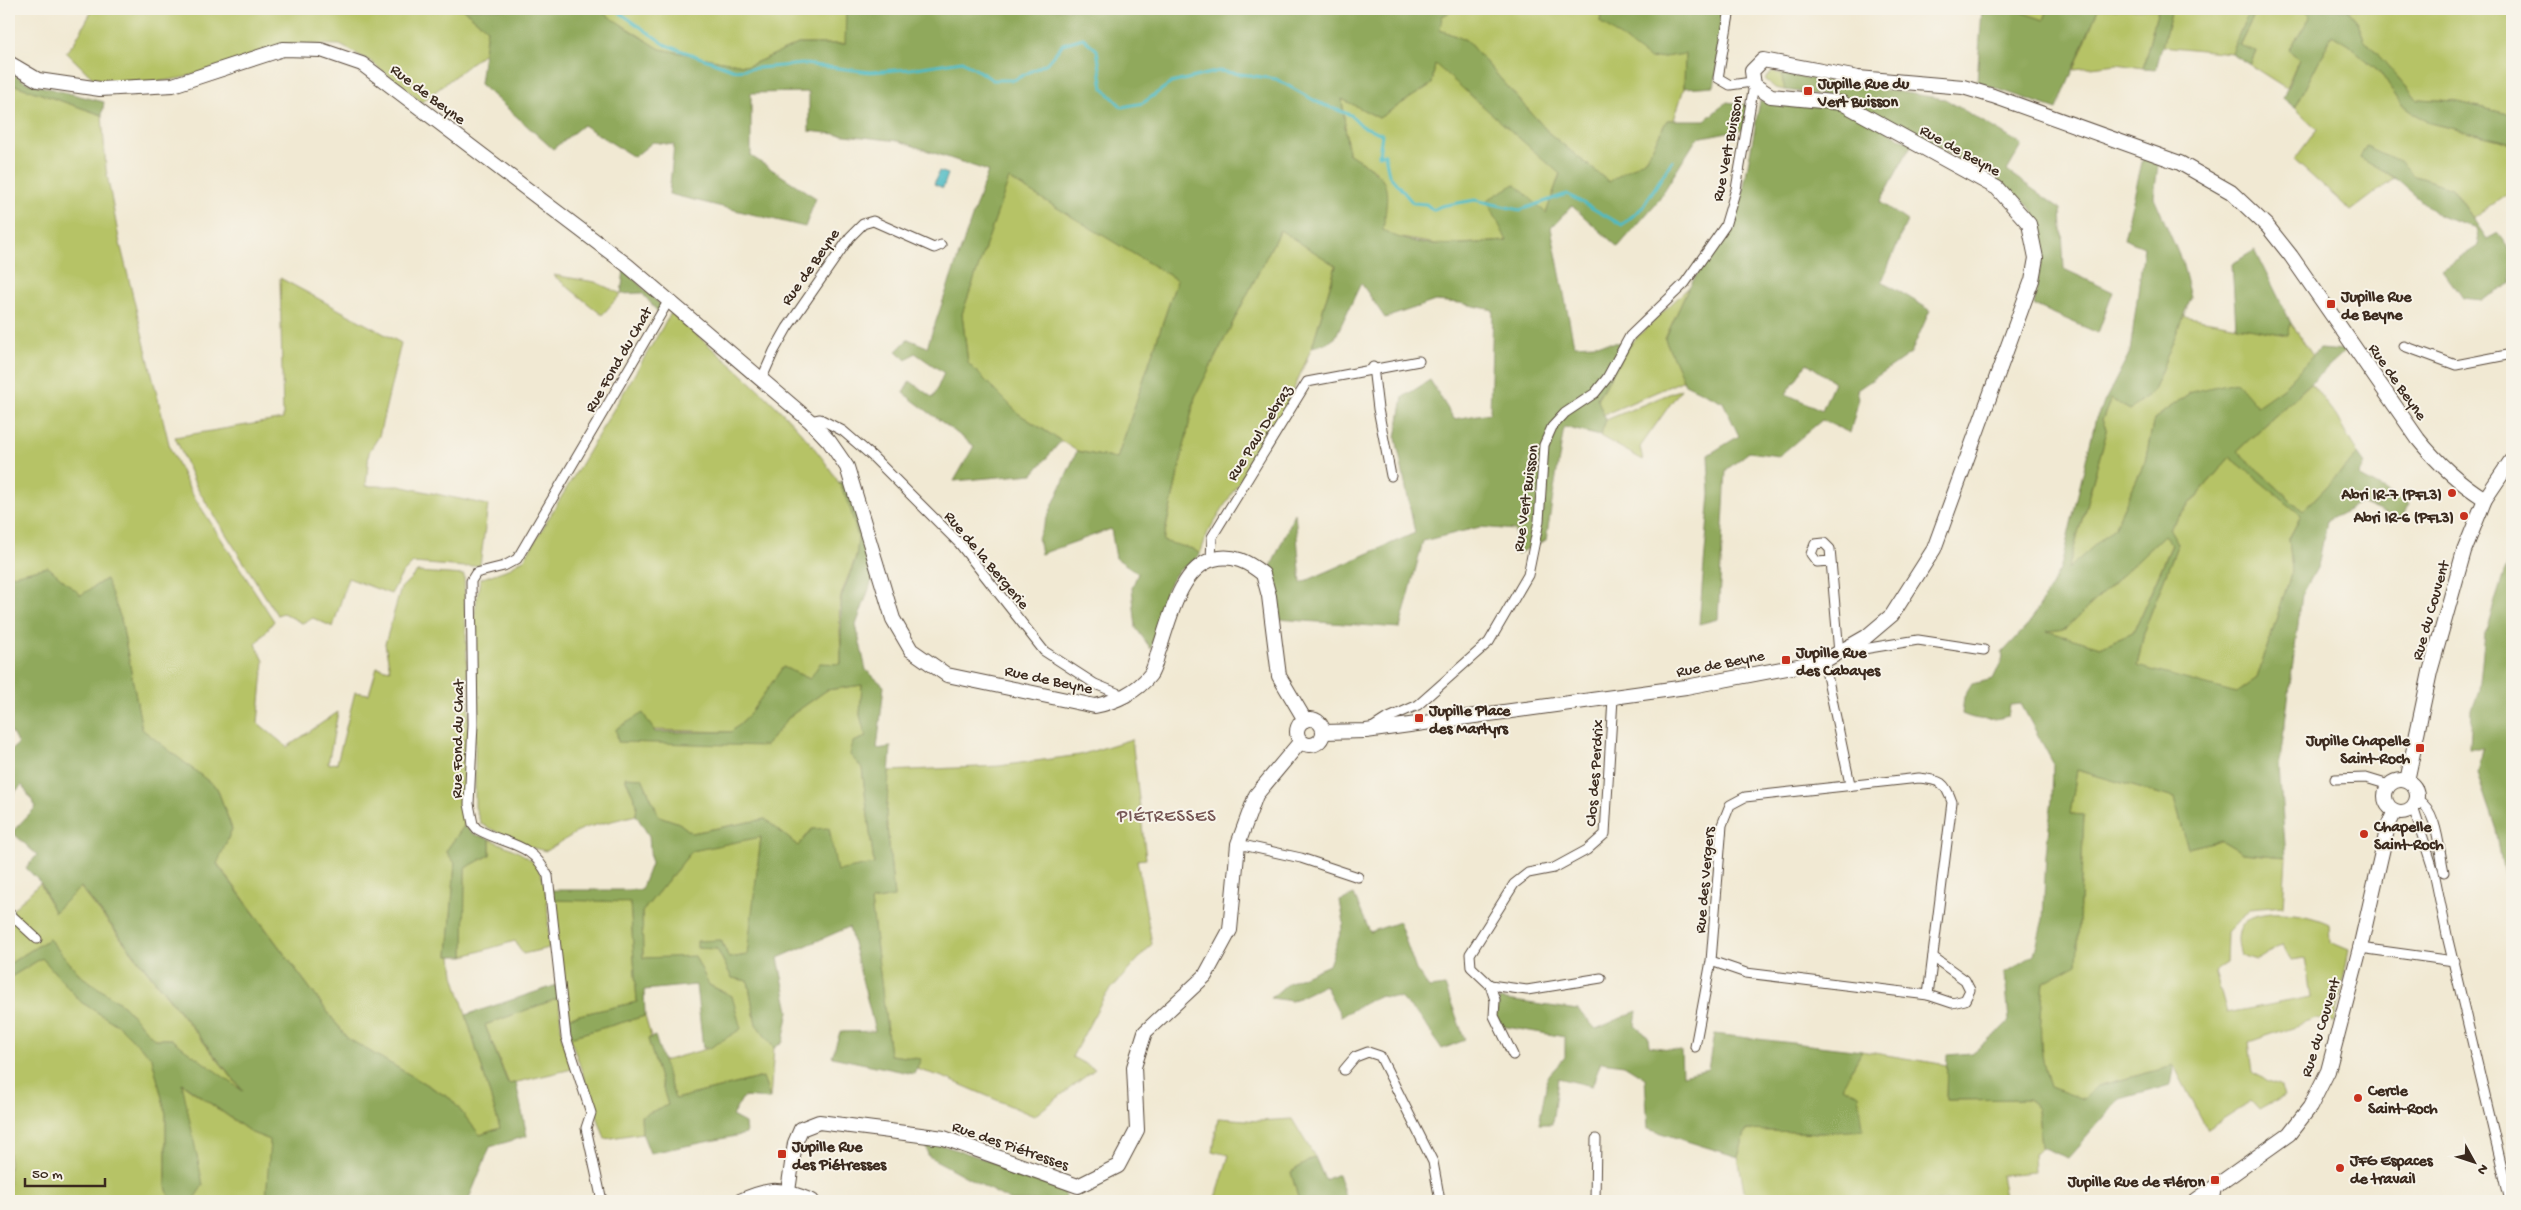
<svg xmlns="http://www.w3.org/2000/svg" width="2521" height="1210" font-family="'Gochi Hand',sans-serif">
  <rect width="100%" height="100%" fill="#f7f3e8"/>
  <filter id="ink" filterUnits="userSpaceOnUse"><feTurbulence type="fractalNoise" baseFrequency=".02" numOctaves="2"/><feDisplacementMap in="SourceGraphic" scale="10" xChannelSelector="R" yChannelSelector="G"/><feConvolveMatrix kernelMatrix="1 2 1 2 8 2 1 2 1" color-interpolation-filters="sRGB"/></filter>
  <filter id="wash" filterUnits="userSpaceOnUse"><feTurbulence type="fractalNoise" baseFrequency=".0096" numOctaves="4" result="noise"/><feDisplacementMap in="SourceGraphic" scale="20" xChannelSelector="R" yChannelSelector="G"/><feGaussianBlur stdDeviation="1.12" result="paint"/><feColorMatrix in="noise" values="0 0 0 0 0 0 0 0 0 0 0 0 0 0 0 0 0 1.4 0 .05"/><feComposite in="paint" operator="in"/></filter>
  <g filter="url(#wash)">
    <rect width="100%" height="100%" fill="#f1e9d3"/>
    <g fill="#b6c366" stroke="#787642">
      <polygon points="93,9 463,9 487,29 484,53 422,102 370,61 340,45 287,44 182,78 105,90 66,52 74,43"/>
      <polygon points="596,9 846,9 846,44 798,44 748,66 660,49"/>
      <polygon points="1456,9 1602,9 1600,22 1685,54 1684,88 1674,120 1667,120 1647,158 1609,183 1550,134 1466,40 1440,30 1442,16"/>
      <polygon points="2012,9 2048,9 2044,20"/>
      <polygon points="2098,9 2158,9 2143,68 2117,64 2074,69"/>
      <polygon points="2172,9 2250,9 2231,53 2162,46"/>
      <polygon points="2257,9 2305,9 2311,16 2289,50 2299,59 2286,88 2250,65 2256,52 2239,46"/>
      <polygon points="2347,9 2512,9 2512,115 2454,101 2417,99 2364,39 2357,21"/>
      <polygon points="2332,35 2350,46 2380,72 2401,104 2427,122 2512,143 2512,191 2473,218 2452,188 2415,176 2401,162 2360,158 2395,178 2351,211 2294,160 2317,129 2295,108"/>
      <polygon points="1435,63 1560,173 1546,214 1507,241 1442,245 1395,237 1383,230 1376,171 1348,153 1342,99 1379,118 1432,84"/>
      <polygon points="1773,71 1781,74 1785,90 1775,88 1765,79"/>
      <polygon points="9,83 102,115 106,169 119,239 170,448 191,492 274,621 256,644 264,661 258,723 287,747 338,712 328,764 337,763 355,692 369,694 377,667 390,670 385,644 401,588 417,572 464,575 469,721 464,826 446,851 455,863 448,956 452,956 454,975 500,1128 480,1135 451,1099 347,1038 217,863 232,829 217,788 142,730 121,619 105,579 81,596 48,567 9,576"/>
      <polygon points="1009,178 1177,280 1117,459 1077,451 1019,414 968,363 962,314"/>
      <polygon points="1280,230 1336,265 1312,347 1287,405 1208,532 1200,554 1193,549 1163,542 1195,397"/>
      <polygon points="553,275 595,282 621,294 602,315"/>
      <polygon points="280,278 401,343 379,436 369,452 366,486 399,486 488,505 480,565 465,567 413,563 402,574 391,594 348,578 333,627 313,618 302,623 283,613 277,615 197,488 175,437 283,419"/>
      <polygon points="1689,287 1665,339 1684,380 1603,415 1597,399 1632,342"/>
      <path d="M671 313C728 363 853 458 858 538 859 559 846 577 841 596 837 612 842 646 841 664L810 679 783 667 749 715 731 732 616 729 766 746 790 716 827 690 862 685 860 715 866 737 862 768 874 864 836 872 829 828 798 846 765 819 692 833 679 823 659 816 642 778H625L637 804 636 815 584 828 546 851 525 846 481 824 475 807V611L480 579 508 569 525 558Z"/>
      <polygon points="2183,316 2287,335 2291,323 2313,356 2283,388 2257,407 2191,392 2154,419 2145,462 2114,528 2068,570 2107,431 2102,420 2111,399 2130,410 2153,391"/>
      <polygon points="2311,383 2336,416 2358,454 2303,511 2237,451"/>
      <polygon points="1681,389 1640,447 1643,460 1600,436 1606,420"/>
      <polygon points="2230,457 2302,515 2289,538 2292,571 2257,678 2236,693 2137,667 2145,628 2178,543 2169,529"/>
      <polygon points="2164,535 2172,544 2133,633 2100,647 2045,631 2065,629"/>
      <polygon points="1132,739 1146,859 1137,860 1152,944 1104,997 1072,1057 1095,1069 1034,1116 943,1077 916,1069 920,1059 890,1055 871,901 894,897 886,816 889,771 999,766 1080,755"/>
      <path d="M2077 770 2174 798 2188 848 2221 840 2243 853 2286 857 2283 906 2250 909 2227 933 2226 964 2215 971 2227 1013 2311 997 2305 958 2291 960 2283 944 2257 960 2241 955C2240 951 2238 945 2238 940 2238 900 2308 913 2329 924L2330 942 2349 950 2335 1022 2316 1019 2249 1042 2253 1072 2267 1082 2280 1086 2284 1096 2259 1110 2251 1101 2207 1129 2174 1066 2097 1086 2083 1100 2050 1087C2037 1049 2040 1020 2044 982L2077 963 2084 815 2070 814Z"/>
      <polygon points="761,836 748,955 729,958 721,940 698,948 717,949 732,978 748,981 756,1024 774,1048 770,1099 763,1077 675,1099 663,1061 710,1048 732,996 709,985 695,957 643,958 642,912 692,851"/>
      <path d="M490 839C504 846 528 853 537 867 550 886 548 924 549 948L523 954 515 941 464 956 465 868 490 855Z"/>
      <polygon points="40,883 54,912 80,887 244,1093 171,1039 154,1039 124,1006 81,976 49,939 9,964 9,913"/>
      <polygon points="552,900 630,901 637,1002 566,1018"/>
      <polygon points="42,958 81,1002 119,1026 152,1058 166,1114 166,1185 170,1201 9,1201 9,978"/>
      <polygon points="559,998 562,1039 572,1069 509,1084 485,1025"/>
      <polygon points="645,1016 651,1037 648,1039 668,1105 641,1116 642,1133 605,1139 570,1037"/>
      <polygon points="1862,1051 1947,1065 1946,1100 2029,1099 2038,1109 2041,1147 2034,1154 2035,1172 2001,1175 2006,1201 1746,1201 1738,1157 1746,1130 1823,1133 1842,1087"/>
      <polygon points="181,1083 252,1133 271,1140 266,1201 195,1201"/>
      <polygon points="1218,1118 1259,1121 1292,1119 1315,1157 1291,1172 1299,1201 1215,1201 1229,1155 1213,1151"/>
    </g>
    <g fill="#90a95b" stroke="#666a3c" fill-rule="evenodd">
      <path d="M463 9H597L660 49 748 66 798 44H845L846 9H1456L1442 16 1440 30 1466 40 1550 134 1609 182 1647 158 1667 120H1705L1727 102 1749 105 1743 129 1697 138 1657 202 1618 247 1572 206 1551 228 1574 345 1632 342 1597 398 1606 420 1600 436 1564 427 1546 540 1517 554 1515 530 1480 527 1423 541 1400 628 1277 619V587L1269 571 1295 513 1301 583 1415 533 1396 438 1403 397 1430 380 1454 419 1490 413 1493 310 1460 303 1435 301 1385 318 1361 283 1335 338 1327 343 1312 347 1336 266 1280 230 1195 397 1163 541 1193 549 1200 554C1194 564 1183 565 1176 574 1160 593 1157 626 1151 649L1136 628 1132 588 1138 573 1116 558 1111 529 1041 554 1038 538 1077 451 1117 459 1177 280 1009 179 962 314 968 363 1019 414 1061 441 1033 474 954 481 974 446 903 393 910 381 933 398 944 373 915 353 906 360 896 351 908 339 927 347 988 171 899 141 809 131V92L751 93V156L816 198 805 227 669 194 674 145 653 142 634 157 583 125 553 149 480 84 487 29ZM1435 64 1560 174 1546 213 1515 184 1487 200 1507 241C1467 243 1419 252 1383 230 1390 181 1391 180 1348 153L1342 99 1379 118 1432 84Z"/>
      <polygon points="1602,9 1729,9 1714,86 1684,88 1685,54 1650,59 1600,22"/>
      <polygon points="1982,9 2012,9 2044,20 2048,9 2098,9 2057,109 1977,82"/>
      <polygon points="2158,9 2172,9 2156,69 2143,68"/>
      <polygon points="2250,9 2257,9 2239,45 2256,51 2250,65 2231,53"/>
      <polygon points="2305,9 2347,9 2357,21 2364,39 2417,99 2454,101 2512,115 2512,143 2427,122 2401,104 2380,72 2350,46 2332,35 2295,108 2283,98 2299,59 2289,50 2311,16"/>
      <polygon points="9,72 28,83 104,102 102,115 9,83"/>
      <polygon points="1781,74 1945,99 2022,145 2007,171 2061,209 2064,269 2113,292 2098,333 2034,305 2043,247 2032,209 2003,183 1876,114 1837,97 1785,90"/>
      <path d="M1760 101 1840 106 1912 144 1880 202 1907 221 1882 281 1930 310 1911 353 1857 390 1859 398 1850 433 1822 420 1779 456 1749 452 1726 470 1718 619 1699 624 1710 494 1708 455 1739 436 1723 402 1685 384 1665 339 1689 287 1740 207ZM1807 363 1834 382 1822 410 1786 394Z"/>
      <polygon points="2366,146 2401,162 2415,176 2452,188 2487,239 2498,233 2512,252 2512,283 2482,300 2463,298 2442,270 2479,246 2476,228 2439,216 2395,178 2360,158"/>
      <path d="M2143 158 2158 165 2154 197 2182 262 2191 297 2153 391 2130 410 2111 399 2102 420 2107 431 2068 569 2114 528 2145 462 2154 419 2191 392 2236 382 2257 406 2283 388 2319 349 2345 351 2237 451 2303 511 2358 454 2365 464 2359 476 2409 504 2401 520 2361 503 2327 521 2318 566 2302 595 2279 768 2286 857 2243 853 2221 840 2188 848 2174 798 2077 770 2070 814 2084 815 2077 964 2044 982C2040 1020 2037 1049 2050 1087L2083 1099 2097 1086 2174 1066 2170 1085 2120 1099 2068 1158 2041 1147 2038 1109 2029 1099 1946 1100 1947 1055 1972 1053 1995 1035 2009 1021 2005 973 2034 955 2043 919 2046 855 2052 798 2053 763 2021 704 2010 705 2008 716C1992 721 1977 721 1962 714L1964 697 1972 684 1993 679 2003 658 2002 653 2029 624 2060 570 2096 418 2130 352 2144 247 2124 239ZM2230 457 2301 515 2289 539 2292 571 2257 678 2236 693 2137 666 2145 628 2178 543 2169 528ZM2164 535 2172 545 2133 633 2100 647 2047 631 2065 629Z"/>
      <polygon points="2255,250 2291,323 2288,335 2236,326 2232,264"/>
      <polygon points="624,270 662,306 658,312 642,293 621,294"/>
      <polygon points="839,482 850,483 874,575 856,625 866,670 884,686 877,749 891,747 886,816 894,897 871,901 890,1055 921,1059 914,1074 832,1057 840,1032 875,1031 849,927 778,958 789,1011 783,1042 774,1048 756,1024 748,981 732,978 717,949 697,948 697,941 721,940 729,958 747,955 761,837 692,851 642,912 643,958 695,956 709,985 732,996 741,1029 710,1048 703,1048 696,985 644,990 645,1016 570,1037 566,1018 637,1002 630,902 552,900 551,890 641,890 651,864 649,836 636,815 637,804 625,777 642,778 659,816 679,823 692,833 765,819 798,846 812,829 829,828 837,871 874,864 862,768 850,755 853,742 866,737 860,715 862,685 827,690 790,716 766,746 618,742 616,729 643,713 655,732 731,732 749,715 783,667 810,679 820,663 841,664 841,598 856,558 858,538 851,511"/>
      <polygon points="2512,555 2512,920 2496,830 2477,774 2482,748 2470,748 2472,710 2479,691 2485,633 2504,573"/>
      <polygon points="48,567 81,595 106,579 121,619 142,729 217,788 232,829 217,864 347,1038 451,1099 480,1135 500,1128 466,1015 557,985 559,998 485,1025 508,1084 516,1083 527,1136 490,1147 468,1201 266,1201 270,1140 252,1133 182,1083 203,1185 194,1199 195,1201 170,1201 166,1186 166,1114 152,1058 119,1026 81,1002 42,958 9,978 9,964 49,939 81,976 124,1006 154,1039 171,1039 243,1091 81,887 54,912 41,883 26,868 37,855 12,832 36,807 22,785 9,798 9,752 18,744 9,728 9,576"/>
      <polygon points="464,826 474,834 490,839 490,855 465,868 464,956 448,956 455,863 446,851"/>
      <polygon points="1354,895 1370,932 1399,922 1416,970 1429,988 1445,986 1465,1040 1442,1049 1422,1019 1400,998 1378,996 1341,1016 1325,985 1292,1001 1271,998 1288,983 1329,965 1344,923 1340,901"/>
      <polygon points="1499,999 1578,1010 1596,1029 1637,1011 1635,1026 1648,1036 1649,1046 1681,1051 1682,1075 1708,1069 1714,1034 1862,1051 1842,1087 1859,1094 1863,1130 1823,1133 1746,1130 1738,1157 1648,1129 1645,1078 1624,1065 1601,1062 1592,1086 1558,1078 1552,1124 1539,1124 1548,1076 1565,1057 1565,1037 1501,1026 1495,1018"/>
      <polygon points="655,1036 675,1099 763,1077 770,1099 743,1097 732,1116 745,1123 746,1134 650,1153 642,1133 641,1116 668,1105 648,1039"/>
      <path d="M926 1141C973 1153 1019 1172 1064 1191L1067 1201H1011L928 1156Z"/>
      <polygon points="1315,1157 1325,1180 1338,1174 1347,1201 1299,1201 1291,1172"/>
    </g>
    <polygon fill="#4dbbc4" stroke="#447271" points="939,171 948,174 943,188 934,184"/>
    <g fill="none" stroke-linecap="round" stroke-linejoin="round">
      <polyline stroke="#4dbbc4" stroke-width="3" points="610,9 616,10 666,45 735,70 804,64 870,72 910,69 962,61 993,80 1014,80 1047,63 1063,44 1083,38 1097,50 1103,88 1122,107 1143,103 1171,83 1219,71 1276,79 1319,103 1351,115 1362,126 1382,134 1379,155 1385,154 1389,175 1413,203 1426,204 1433,210 1441,206 1475,200 1520,210 1567,194 1622,225 1642,208 1672,161"/>
    </g>
  </g>
  <g filter="url(#ink)">
    <g fill="none" stroke-linecap="round" stroke-linejoin="round">
      <defs>
        <g id="street">
          <polyline points="1730,9 1718,78 1730,85 1752,82"/>
          <polyline points="2404,346 2456,365 2512,354"/>
          <polyline points="1373,367 1378,409 1391,476"/>
          <polyline points="762,378 774,351 787,328 850,237 863,224 873,221 934,248 941,245"/>
          <polyline points="810,421 820,419 843,431 872,456 959,543 1044,651 1095,684 1124,696"/>
          <polyline points="1211,560 1212,537 1307,382 1419,361"/>
          <polyline points="1831,561 1817,562 1811,554 1815,544 1824,543 1830,549 1839,653 1918,640 1984,650"/>
          <polyline points="1824,661 1850,784"/>
          <polyline points="1372,728 1386,719 1418,705 1489,642 1528,575 1539,521 1544,445 1552,427 1565,413 1595,393 1607,378 1630,336 1685,283 1725,226 1736,189 1754,85"/>
          <polyline points="2335,779 2366,778 2389,785"/>
          <path d="M2418 800C2438 811 2439 851 2444 872"/>
          <polyline points="2413,807 2434,872 2448,940 2510,1201"/>
          <polyline points="1238,844 1301,858 1358,877"/>
          <polyline points="9,913 37,939"/>
          <polyline points="2360,948 2454,961"/>
          <polyline points="1490,985 1527,990 1601,978"/>
          <polyline points="1928,995 1952,1003 1965,1000 1970,990 1965,980 1933,957"/>
          <path d="M1695 1047 1711 961 1722 825 1730 805 1745 797 1919 778C1941 780 1945 782 1952 802L1928 995 1746 973 1711 961"/>
          <polyline points="1513,1055 1494,1016 1495,1000 1490,985 1471,967 1470,954 1514,884 1528,873 1554,868 1587,850 1605,834 1613,698"/>
          <polyline points="1344,1070 1355,1057 1368,1052 1380,1056 1433,1162 1440,1201"/>
          <path d="M602 1201 586 1128 591 1113 566 1037 548 876C531 841 507 846 477 829L473 824 469 804 473 724 471 581 476 573 504 566 517 559 669 300"/>
          <polyline points="1595,1201 1596,1139"/>
          <polyline points="2214,1201 2217,1185"/>
        </g>
        <g id="secondary">
          <path d="M9 63 38 80 100 89 173 85 283 49 321 50 362 64 627 265 810 421 829 441 847 467 893 619 911 650 947 675 1095 706C1115 702 1137 692 1150 675 1154 670 1156 660 1158 653 1169 623 1179 568 1214 559 1233 554 1248 562 1263 574L1269 596 1279 676 1305 720"/>
          <circle cx="1310" cy="732" r="13"/>
          <path d="M1323 732 1366 731 1686 687 1824 661 1866 637 1892 615 1934 549 2032 280 2036 258 2029 224 1997 188 1842 103 1771 96 1754 85 1752 71 1763 60 1858 78 1963 87 1993 96 2180 163 2231 192 2268 227 2291 256 2418 439C2438 464 2458 482 2485 499"/>
          <circle cx="2401" cy="796" r="16"/>
          <polyline points="2407,781 2430,672 2464,551 2485,499 2512,459"/>
          <polyline points="788,1191 795,1143 801,1129 819,1122 944,1138 1078,1186 1118,1166 1137,1130 1134,1067 1145,1032 1205,976 1230,930 1238,844 1256,795 1301,741"/>
          <path d="M740 1201C772 1187 781 1188 812 1201"/>
          <polyline points="2195,1201 2289,1134 2310,1107 2328,1071 2360,948 2388,826 2395,811"/>
        </g>
      </defs>
      <use href="#street" stroke="#564739" stroke-width="11"/>
      <use href="#secondary" stroke="#564739" stroke-width="16"/>
      <use href="#street" stroke="#fff" stroke-width="9"/>
      <use href="#secondary" stroke="#fff" stroke-width="14"/>
    </g>
  </g>
  <g fill="#c8321e" stroke="#f7f3e8" stroke-width="2">
    <rect x="1803" y="86" width="10" height="10" rx="2.5"/>
    <rect x="2326" y="299" width="10" height="10" rx="2.5"/>
    <circle cx="2452" cy="493" r="5"/>
    <circle cx="2464" cy="516" r="5"/>
    <rect x="1781" y="655" width="10" height="10" rx="2.5"/>
    <rect x="1414" y="713" width="10" height="10" rx="2.5"/>
    <rect x="2415" y="743" width="10" height="10" rx="2.5"/>
    <circle cx="2364" cy="834" r="5"/>
    <circle cx="2358" cy="1098" r="5"/>
    <rect x="777" y="1149" width="10" height="10" rx="2.5"/>
    <circle cx="2340" cy="1168" r="5"/>
    <rect x="2210" y="1175" width="10" height="10" rx="2.5"/>
  </g>
  <g text-anchor="middle" stroke-width="4" stroke-linejoin="round" paint-order="stroke">
    <g font-size="16" font-weight="bold" fill="#3b2a1e" stroke="#f7f3e8" text-anchor="start">
      <text x="1818" y="88">Jupille Rue du<tspan x="1818" dy="18">Vert Buisson</tspan></text>
      <text x="2341" y="301">Jupille Rue<tspan x="2341" dy="18">de Beyne</tspan></text>
      <text x="2442" y="499" text-anchor="end">Abri IR-7 (PFL3)</text>
      <text x="2454" y="522" text-anchor="end">Abri IR-6 (PFL3)</text>
      <text x="1796" y="657">Jupille Rue<tspan x="1796" dy="18">des Cabayes</tspan></text>
      <text x="1429" y="715">Jupille Place<tspan x="1429" dy="18">des Martyrs</tspan></text>
      <text x="2410" y="745" text-anchor="end">Jupille Chapelle<tspan x="2410" dy="18">Saint-Roch</tspan></text>
      <text x="2374" y="831">Chapelle<tspan x="2374" dy="18">Saint-Roch</tspan></text>
      <text x="2368" y="1095">Cercle<tspan x="2368" dy="18">Saint-Roch</tspan></text>
      <text x="792" y="1151">Jupille Rue<tspan x="792" dy="18">des Piétresses</tspan></text>
      <text x="2350" y="1165">JFG Espaces<tspan x="2350" dy="18">de travail</tspan></text>
      <text x="2205" y="1186" text-anchor="end">Jupille Rue de Fléron</text>
    </g>
    <g font-size="16" fill="#3b2a1e" stroke="#f7f3e8">
      <text transform="translate(429 93) rotate(37)" y="6">Rue de Beyne</text>
      <text transform="translate(1726 148) rotate(-79)" y="6">Rue Vert Buisson</text>
      <text transform="translate(1961 149) rotate(29)" y="6">Rue de Beyne</text>
      <text transform="translate(809 266) rotate(-55)" y="6">Rue de Beyne</text>
      <text transform="translate(617 359) rotate(-60)" y="6">Rue Fond du Chat</text>
      <text transform="translate(2399 381) rotate(55)" y="6">Rue de Beyne</text>
      <text transform="translate(1258 432) rotate(-58)" y="6">Rue Paul Debraz</text>
      <text transform="translate(1524 498) rotate(-82)" y="6">Rue Vert Buisson</text>
      <text transform="translate(988 559) rotate(50)" y="6">Rue de la Bergerie</text>
      <text transform="translate(2429 610) rotate(-74)" y="6">Rue du Couvent</text>
      <text transform="translate(1720 662) rotate(-11)" y="6">Rue de Beyne</text>
      <text transform="translate(1049 678) rotate(12)" y="6">Rue de Beyne</text>
      <text transform="translate(456 739) rotate(-89)" y="6">Rue Fond du Chat</text>
      <text transform="translate(1593 773) rotate(-86)" y="6">Clos des Perdrix</text>
      <text transform="translate(1703 880) rotate(-85)" y="6">Rue des Vergers</text>
      <text transform="translate(2319 1027) rotate(-73)" y="6">Rue du Couvent</text>
      <text transform="translate(1011 1144) rotate(19)" y="6">Rue des Piétresses</text>
    </g>
    <g font-size="18" letter-spacing="1" fill="#765655" stroke="#f7f3e8">
      <text x="1167" y="821">PIÉTRESSES</text>
    </g>
  </g>
  <rect width="2521" height="1210" fill="none" stroke="#f7f3e8" stroke-width="30"/>
  <g transform="translate(2474 1162) rotate(130)" stroke="#f7f3e8" stroke-width="4" paint-order="stroke">
  <path d="M0-4L9 19L0 12L-9 19Z" fill="#3b2a1e"/>
  <text y="-8" font-size="14" font-weight="bold" text-anchor="middle" fill="#3b2a1e">N</text>
  </g>
  <path d="M25 1178v8h80v-8" fill="none" stroke="#3b2a1e" stroke-width="2.5"/>
  <text x="32" y="1178" font-size="15" fill="#3b2a1e" stroke="#f7f3e8" stroke-width="4" paint-order="stroke">50 m</text>
</svg>
